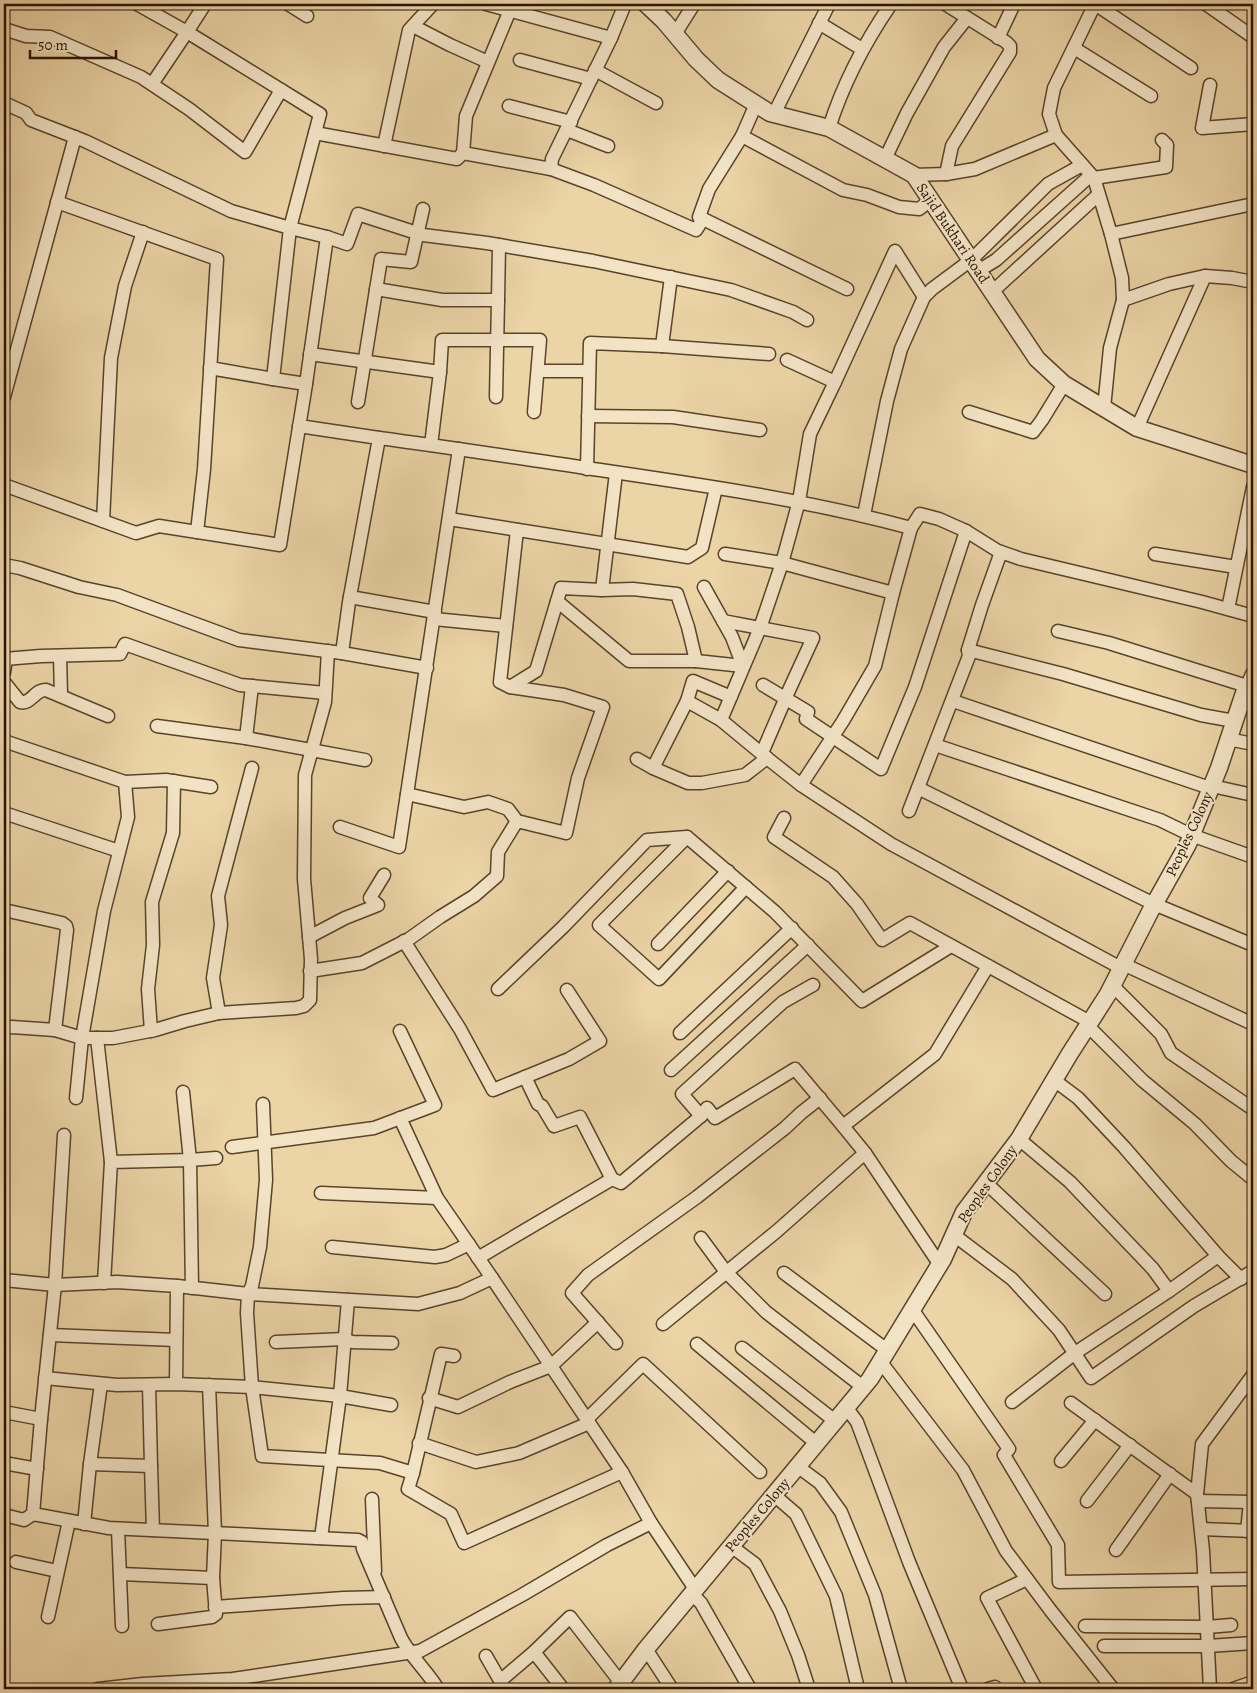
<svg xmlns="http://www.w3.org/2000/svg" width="1257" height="1693" font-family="Alegreya,serif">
  <rect width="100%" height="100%" fill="#ebd4a6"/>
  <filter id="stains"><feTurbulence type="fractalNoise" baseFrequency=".004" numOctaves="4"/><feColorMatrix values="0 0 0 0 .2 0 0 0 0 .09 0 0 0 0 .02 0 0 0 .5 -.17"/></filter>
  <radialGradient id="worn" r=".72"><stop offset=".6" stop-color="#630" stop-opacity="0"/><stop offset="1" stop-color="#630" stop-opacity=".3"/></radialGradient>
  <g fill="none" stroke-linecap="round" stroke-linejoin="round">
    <defs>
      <g id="minor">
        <polyline points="137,4 187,32 152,84"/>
        <polyline points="288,4 307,16"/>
        <polyline points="486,4 611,38 625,4"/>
        <polyline points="945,4 1006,42 1010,46 1010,52 952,146 946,174"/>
        <polyline points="1095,4 1191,68"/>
        <polyline points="1206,4 1253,37"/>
        <polyline points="510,10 466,116 463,153 551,169 552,159 611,38"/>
        <polyline points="819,23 862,49"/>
        <polyline points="413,26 450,45 488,62"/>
        <polyline points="4,29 26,36 50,37 141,77 189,109 245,152 281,90"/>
        <polyline points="675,34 694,4"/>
        <polyline points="998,38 1014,4"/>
        <polyline points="1074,48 1151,96"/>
        <polyline points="520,60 591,79"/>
        <polyline points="595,70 656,103"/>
        <polyline points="1210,85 1202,128 1253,124"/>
        <polyline points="4,103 26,113 31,120 85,141 231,211 290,228 327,237 306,384 273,379 290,228 320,114 187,32 205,4"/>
        <polyline points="756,104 742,136 843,190 867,195 899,207 919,209 931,200"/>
        <polyline points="509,106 571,122"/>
        <polyline points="774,114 829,4"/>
        <path d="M829 128C843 84 865 42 891 4"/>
        <polyline points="567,130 608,146"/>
        <polyline points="315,133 457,159 463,153"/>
        <polyline points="742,136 709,189 699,217 847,289"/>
        <polyline points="384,146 409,30 433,4"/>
        <polyline points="885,159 907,113 944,47 967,18"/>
        <polyline points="551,169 594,185 696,230 703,219"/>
        <polyline points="914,175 946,174 975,169 1056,135"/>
        <polyline points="1094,178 1056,135 1049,114 1054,88 1095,4"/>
        <polyline points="57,202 217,259 204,469 197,532"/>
        <polyline points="1111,234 1094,178 1166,167 1167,145 1162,140"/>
        <polyline points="327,237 347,244 358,214 423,235 487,243 593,261 731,290 793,312 807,320"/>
        <polyline points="978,271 996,260 1091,175"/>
        <polyline points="376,289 442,300 498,300 499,245"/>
        <polyline points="992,292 1098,195"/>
        <polyline points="1123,300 1169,284 1205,276 1232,278 1253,282"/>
        <polyline points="662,346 671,277"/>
        <polyline points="310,354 440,372 431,445"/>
        <polyline points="787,360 835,382 895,251 924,297"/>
        <polyline points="210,368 273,379"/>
        <polyline points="538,371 589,371"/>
        <polyline points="440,372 442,340 540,340 534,412"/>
        <polyline points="4,397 75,137"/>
        <polyline points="496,397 498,300"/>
        <polyline points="358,402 381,259 411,262 423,209"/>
        <polyline points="1104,408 1110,348 1123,300 1122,278 1111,234 1253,204"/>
        <polyline points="969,412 1033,432 1042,420 1064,384"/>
        <polyline points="588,416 673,417 760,430"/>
        <polyline points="1137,428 1205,276"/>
        <path d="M379 438C455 448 531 460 607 471 709 486 811 501 911 528L920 514 939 519 966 531 998 551 1021 559 1202 602 1253 616"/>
        <polyline points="587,469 590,343 662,346 769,354"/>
        <polyline points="4,485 136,533 159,526 280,545 306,384"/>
        <polyline points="864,515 887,401 901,349 924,297 932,289 971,260 1048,184 1082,165"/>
        <polyline points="449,519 688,557 702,548 716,488"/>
        <polyline points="103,521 111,358 125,286 143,232"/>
        <polyline points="517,530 500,682 510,687 536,671 561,588 602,590 616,473"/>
        <polyline points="725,554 782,563 893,593 911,528"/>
        <polyline points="1155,554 1236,567"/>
        <polyline points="4,565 20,568 79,587 117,595 239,640 342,653 349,602 379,438 299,426"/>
        <polyline points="350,597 435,612"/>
        <polyline points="557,601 629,661 696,661 688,627 677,594 633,589 602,590"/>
        <polyline points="1228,609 1253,487"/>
        <polyline points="434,619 506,626"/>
        <polyline points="723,621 813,638 790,688 762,753"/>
        <polyline points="1058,631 1109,643 1247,686"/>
        <polyline points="968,650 1063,674 1201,715 1234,721"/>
        <polyline points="342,653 427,668"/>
        <polyline points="60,656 61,696"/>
        <polyline points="4,659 41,656 120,654 125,644 240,685 252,686 246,738 157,726"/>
        <polyline points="696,661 743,666 732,637 704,587"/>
        <polyline points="4,672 6,659"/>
        <path d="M4 682 20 702C31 705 35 689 46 690L108 716"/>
        <polyline points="763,685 808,712 806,719 881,769 915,687 966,531"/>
        <polyline points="252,686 325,693"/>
        <polyline points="1245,690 1253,672"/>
        <polyline points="731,697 693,681 687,701 721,720 760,628 782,563 799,501 810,434 835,382"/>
        <polyline points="953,701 1204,786 1212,786 1253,795"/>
        <polyline points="246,738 365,760"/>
        <polyline points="1228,739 1253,744"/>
        <polyline points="4,741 125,782 128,817 104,911 82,1038 76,1098"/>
        <polyline points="935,745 1160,820 1191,835 1253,857"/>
        <polyline points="767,758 801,785 843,721 875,666 893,593"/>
        <polyline points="637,759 653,768 687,701"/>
        <polyline points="653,768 688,783 702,783 745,775 767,758 721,720"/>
        <polyline points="125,782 166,780 211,787"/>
        <polyline points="801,785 891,844 1121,968"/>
        <polyline points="918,788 1154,904 1253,945"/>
        <polyline points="407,794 464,807 488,802 508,809 517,821 566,833 578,778 603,707 564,695 510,687"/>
        <polyline points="909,811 969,656 968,650 982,605 1001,552"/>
        <polyline points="4,813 119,851"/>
        <polyline points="784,818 774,837 833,877 857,904 882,940 910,923 1090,1022"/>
        <polyline points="340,827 399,847 459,449"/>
        <polyline points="687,837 599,925 659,979 746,887"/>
        <polyline points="4,910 62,923 66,926 67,930 55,1030"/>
        <polyline points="309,937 345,918 378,905 370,898 384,875"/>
        <polyline points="404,941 460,1029 493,1090 525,1077 538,1104 542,1106 554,1126 580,1117 612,1179 478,1258"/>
        <polyline points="658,944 728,871"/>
        <polyline points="1123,964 1253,1024"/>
        <polyline points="310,971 362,963 409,939 440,917 474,896 497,876 498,852 517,821"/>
        <polyline points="1112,985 1161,1034 1171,1053 1253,1109"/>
        <polyline points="498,989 563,927 647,840 687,837 775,912 862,1001 951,946"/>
        <polyline points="219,1013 213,978 221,925 218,896 252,768"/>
        <polyline points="1088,1026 1142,1080 1195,1124 1231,1161 1253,1179"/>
        <polyline points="4,1028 12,1027 55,1030 82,1038 113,1038 155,1030 185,1021 219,1013 296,1008 304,1006 310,1000 311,959 304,879 305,775 325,702 328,651"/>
        <polyline points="151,1031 148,989 153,945 152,902 173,833 174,781"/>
        <polyline points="680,1033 792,928"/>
        <polyline points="97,1038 111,1162"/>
        <polyline points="671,1070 808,945"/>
        <polyline points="525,1077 569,1059 600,1041 567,990"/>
        <polyline points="1054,1080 1078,1098 1124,1147 1218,1256"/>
        <polyline points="263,1104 266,1180 260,1247 252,1286 248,1294 418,1304 460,1293 492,1278 437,1198 400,1118"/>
        <polyline points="701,1116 682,1094 783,1002 813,985"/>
        <polyline points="232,1147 374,1128 435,1105 400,1031"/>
        <polyline points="865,1153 843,1126 935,1054 988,966"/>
        <polyline points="612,1179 621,1183 701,1116 707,1108 715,1118 795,1069 843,1126"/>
        <polyline points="986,1183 1105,1294"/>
        <polyline points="321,1193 437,1198"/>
        <polyline points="954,1235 1012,1279 1059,1330 1091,1378 1194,1306 1253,1271"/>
        <polyline points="701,1238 726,1272 766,1312 863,1387"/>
        <polyline points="332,1247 435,1257 446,1255 469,1244"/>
        <polyline points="784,1273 887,1350"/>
        <polyline points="4,1280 55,1285 117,1282 177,1286 176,1384"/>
        <polyline points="104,1283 111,1162 190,1160 183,1092"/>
        <polyline points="192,1288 190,1160 216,1158"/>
        <polyline points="1169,1291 1218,1256 1241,1279"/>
        <polyline points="348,1300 340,1396 252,1387 262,1456 380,1463 413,1473 441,1354 454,1356"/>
        <polyline points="912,1309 1009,1449 1004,1455 1058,1545 1059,1582 1253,1579"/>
        <polyline points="663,1324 777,1231 865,1153 940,1265"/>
        <polyline points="50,1335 176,1340"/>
        <polyline points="276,1342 344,1339 352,1342 392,1343"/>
        <polyline points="616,1343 572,1293 588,1275 697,1197 785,1128 801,1113 820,1098"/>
        <polyline points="697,1344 816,1443"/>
        <polyline points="742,1348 835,1421"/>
        <polyline points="880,1361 963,1470 1006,1551 1051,1611 1113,1689"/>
        <polyline points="45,1378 117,1385 176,1384 252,1387 247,1313 248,1294 177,1286"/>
        <polyline points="429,1398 458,1407 510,1382 551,1366 598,1322"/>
        <polyline points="1012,1402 1075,1353 1169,1291 1153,1269 1070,1182 1019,1139"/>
        <polyline points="1071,1403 1197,1494"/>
        <polyline points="846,1407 857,1422 909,1562 962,1689"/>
        <polyline points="4,1412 41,1419"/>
        <polyline points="587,1419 643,1364 760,1472"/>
        <polyline points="419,1443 476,1462 519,1453 589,1423"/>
        <polyline points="1061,1461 1095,1420"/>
        <polyline points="4,1463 37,1469"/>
        <polyline points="90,1464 151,1466 149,1385"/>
        <polyline points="151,1466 153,1530"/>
        <polyline points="797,1466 820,1483 841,1512 875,1595 901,1689"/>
        <polyline points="413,1473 408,1489 451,1514 464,1543 622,1472 492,1278"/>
        <polyline points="774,1495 796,1514 836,1596 858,1689"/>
        <polyline points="372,1499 375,1571"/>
        <polyline points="1087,1501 1130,1445"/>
        <polyline points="1198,1501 1253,1502"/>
        <polyline points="33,1514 41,1419 55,1285 64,1135"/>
        <path d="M4 1515 24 1520 33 1514 109 1528 358 1540 362 1542 363 1549 401 1638C411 1657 427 1671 438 1689"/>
        <polyline points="651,1523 695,1589"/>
        <polyline points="84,1524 90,1464 101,1384"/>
        <polyline points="118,1529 122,1626"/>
        <polyline points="1201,1529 1253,1531"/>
        <polyline points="1247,1531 1250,1502"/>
        <polyline points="321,1538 340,1396 391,1405"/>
        <polyline points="731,1546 755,1564 780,1611 798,1655 809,1689"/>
        <polyline points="1116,1550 1170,1474"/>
        <polyline points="16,1562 57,1571"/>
        <polyline points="121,1574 213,1578"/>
        <polyline points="1027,1579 987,1598 1036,1689"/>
        <polyline points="692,1594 701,1603 750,1689"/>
        <polyline points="215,1607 344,1598 384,1597"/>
        <polyline points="48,1617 69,1521"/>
        <polyline points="158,1624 212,1617 216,1614 213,1578 215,1533 209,1385"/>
        <polyline points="1085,1626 1207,1627 1231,1625"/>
        <polyline points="1104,1646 1208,1646 1253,1643"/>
        <polyline points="646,1649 672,1689"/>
        <polyline points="534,1652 563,1689"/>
        <polyline points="486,1656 505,1689"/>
        <polyline points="500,1681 534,1652 570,1617 621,1683"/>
        <polyline points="98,1689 143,1684 233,1679 420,1651 522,1595 607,1545 651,1523 622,1472"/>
        <polyline points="988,1689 995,1687 996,1689"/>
        <polyline points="1210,1689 1203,1551 1197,1494 1202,1444 1253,1375"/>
        <polyline points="1233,1689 1253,1682"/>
      </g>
      <g id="tertiary">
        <polyline points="646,4 664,21 696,59 718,80 770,113 829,128 914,175 1037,359 1064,384 1137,428 1253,465"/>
        <polyline points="616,1689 646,1649 870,1379 943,1259 964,1212 1019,1139 1069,1055 1108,994 1151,910 1188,844 1219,768 1245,690 1253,691"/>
      </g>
    </defs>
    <use href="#minor" stroke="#5a432a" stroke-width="15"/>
    <use href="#tertiary" stroke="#5a432a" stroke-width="19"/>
    <use href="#minor" stroke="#f2e3c5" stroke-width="12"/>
    <use href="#tertiary" stroke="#f2e3c5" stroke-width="16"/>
  </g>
  <g text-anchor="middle" stroke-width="4" stroke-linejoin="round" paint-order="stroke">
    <g font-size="15" fill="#2a1300" stroke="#f2e3c5">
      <text transform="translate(953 233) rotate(56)" y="5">Sajid Bukhari Road</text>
      <text transform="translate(1189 834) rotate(-65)" y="5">Peoples Colony</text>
      <text transform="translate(987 1184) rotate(-55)" y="5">Peoples Colony</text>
      <text transform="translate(757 1515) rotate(-50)" y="5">Peoples Colony</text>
    </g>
  </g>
  <rect width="1257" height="1693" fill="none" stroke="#ebd4a6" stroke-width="20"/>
  <rect x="5" y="5" width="1247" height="1683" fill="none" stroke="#2a1300" stroke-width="2.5"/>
  <rect x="10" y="10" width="1237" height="1673" fill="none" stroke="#2a1300"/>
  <path d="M30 50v8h86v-8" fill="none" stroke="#2a1300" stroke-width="2.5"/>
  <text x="38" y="50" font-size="15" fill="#2a1300" stroke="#f2e3c5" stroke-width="4" paint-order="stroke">50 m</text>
  <rect width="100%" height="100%" filter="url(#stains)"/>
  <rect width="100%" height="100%" fill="url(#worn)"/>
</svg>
